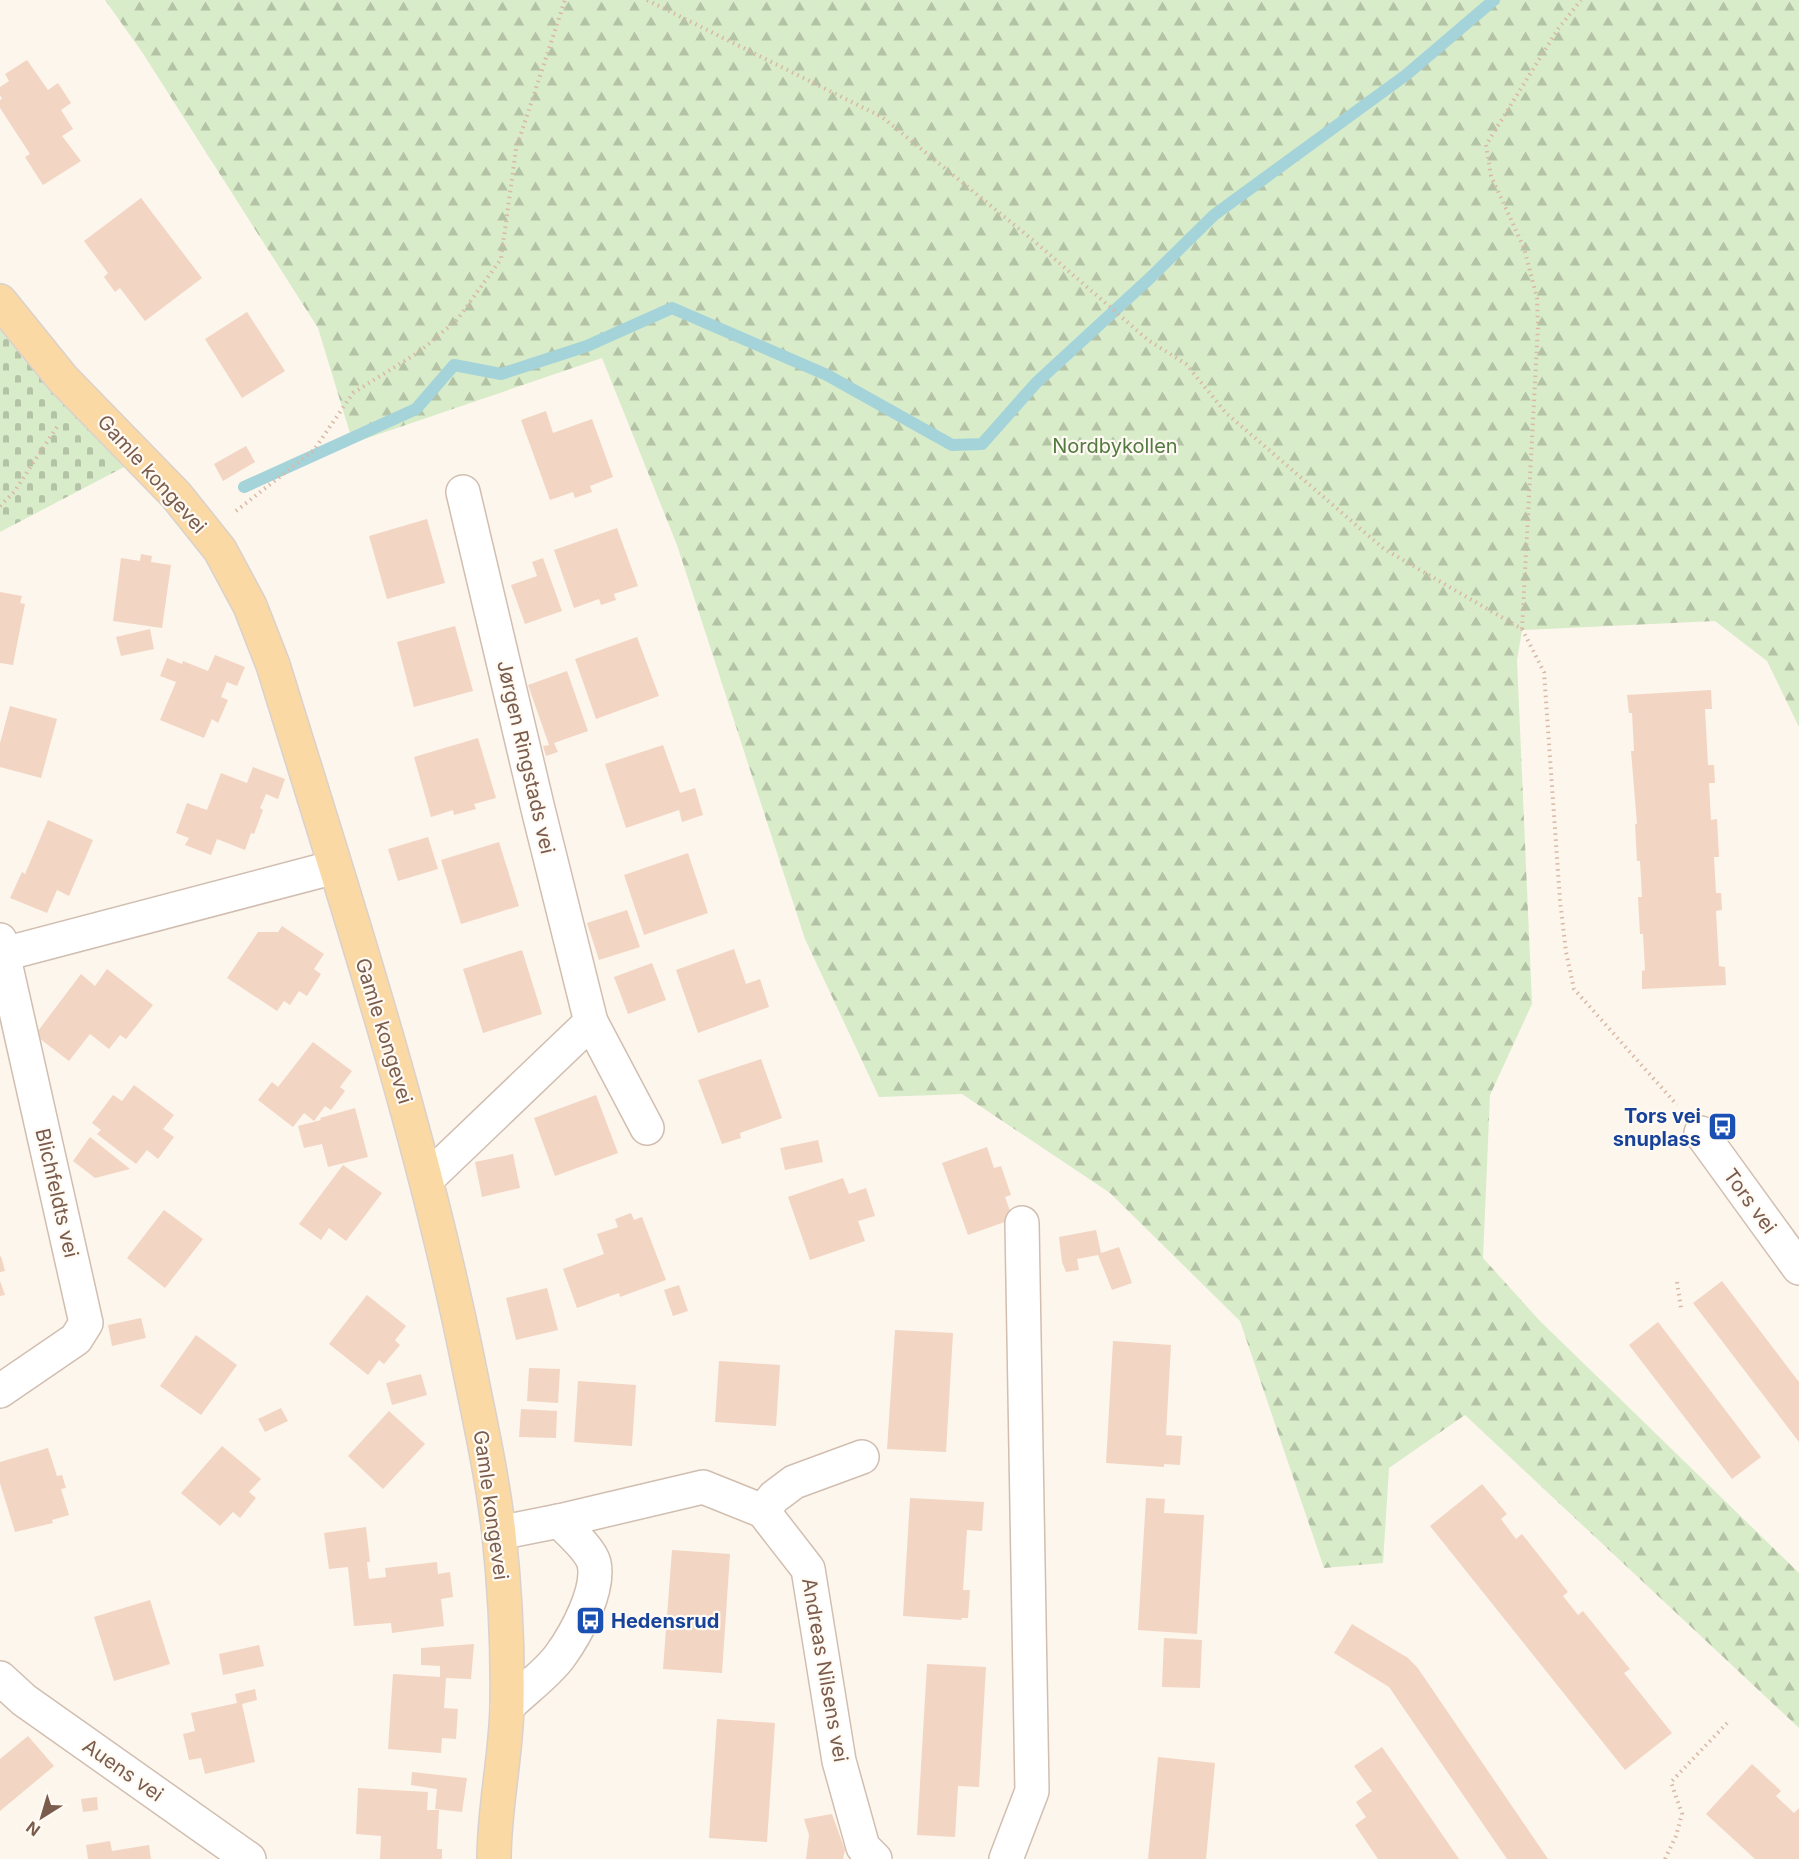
<svg xmlns="http://www.w3.org/2000/svg" width="1799" height="1859" font-family="Inter,sans-serif">
  <defs>
    <pattern id="forest-firs" width="22" height="20" patternUnits="userSpaceOnUse" patternTransform="scale(1.5)"><rect width="22" height="20" fill="#d8ecc9"/><path d="M5 1l3.5 6h-7zM16 11l3.5 6h-7z" fill="#b4c2a5"/></pattern>
    <pattern id="cemetery-stones" width="16" height="16" patternUnits="userSpaceOnUse" patternTransform="scale(1.5)"><rect width="16" height="16" fill="#d8ecc9"/><path d="M2 7V4a2 2 0 0 1 4 0v3zM10 15v-3a2 2 0 0 1 4 0v3z" fill="#b4c2a5"/></pattern>
  </defs>
  <rect width="100%" height="100%" fill="#fdf6ec"/>
  <polygon fill="url(#forest-firs)" points="105,0 1799,0 1799,727 1767,661 1715,621 1522,630 1517,660 1532,1004 1490,1095 1483,1258 1539,1320 1799,1573 1799,1728 1465,1415 1389,1468 1383,1563 1324,1568 1240,1321 1110,1193 962,1094 879,1097 805,939 677,545 602,358 353,443 318,328 142,52"/>
  <polygon fill="url(#cemetery-stones)" points="0,317 126,466 0,532"/>
  <g fill="none" stroke-linecap="round" stroke-linejoin="round">
    <polyline stroke="#a5d3da" stroke-width="12" points="244,487 416,409 454,365 501,374 587,346 672,308 827,375 952,445 982,444 1036,383 1150,278 1214,215 1406,75 1494,0"/>
  </g>
  <g fill="#f3d5c3">
    <polygon points="27,60 48,90 58,83 71,103 61,110 73,129 62,136 81,161 43,185 25,157 30,154 0,108 0,100 2,99 0,95 0,87 9,81 5,74"/>
    <polygon points="141,198 202,278 145,321 120,288 115,292 104,277 108,273 84,241"/>
    <polygon points="247,312 285,371 242,398 205,339"/>
    <polygon points="546,411 553,433 592,419 613,477 590,486 592,492 575,498 573,492 550,500 521,420"/>
    <polygon points="246,446 255,462 223,481 214,464"/>
    <polygon points="427,519 445,583 387,599 369,536"/>
    <polygon points="617,528 638,586 614,594 616,600 601,605 599,599 574,608 554,550"/>
    <polygon points="141,554 152,556 151,562 171,565 162,628 113,621 121,558 140,561"/>
    <polygon points="543,558 562,611 525,624 511,585 537,576 532,562"/>
    <polygon points="0,592 22,596 20,603 25,604 13,665 0,663"/>
    <polygon points="455,626 473,691 414,707 397,642"/>
    <polygon points="150,629 154,649 121,656 116,637"/>
    <polygon points="637,637 659,696 596,719 575,659"/>
    <polygon points="215,655 245,667 237,686 227,682 221,697 228,700 218,723 212,719 204,738 160,720 176,682 160,676 167,658 182,664 183,661 208,671"/>
    <polygon points="567,671 588,731 554,743 558,752 546,756 543,746 549,745 528,685"/>
    <polygon points="1711,690 1712,709 1705,709 1708,765 1714,765 1715,783 1709,783 1711,820 1717,819 1719,857 1714,857 1716,893 1721,893 1722,910 1716,911 1719,966 1725,967 1726,985 1642,989 1642,971 1645,970 1643,934 1640,934 1638,897 1642,897 1640,861 1637,861 1635,824 1637,824 1631,751 1634,751 1632,713 1629,713 1627,695"/>
    <polygon points="10,706 57,719 41,778 0,767 0,743"/>
    <polygon points="478,738 496,798 474,804 476,809 454,815 453,810 431,817 414,757"/>
    <polygon points="663,745 680,793 695,788 703,815 682,822 679,810 626,828 605,764"/>
    <polygon points="253,767 285,779 278,799 266,794 260,808 263,810 254,834 251,833 245,850 217,839 211,855 185,845 189,838 176,833 187,803 207,810 221,773 247,783"/>
    <polygon points="48,820 93,840 69,896 57,890 47,913 10,898 22,872 25,874"/>
    <polygon points="428,837 438,869 398,881 388,849"/>
    <polygon points="499,842 519,906 461,924 441,860"/>
    <polygon points="688,853 708,913 644,935 624,875"/>
    <polygon points="627,910 640,947 599,960 587,923"/>
    <polygon points="282,926 324,954 314,969 321,974 307,996 299,991 290,1005 284,1001 277,1011 227,978 258,932 278,932"/>
    <polygon points="734,949 746,984 760,979 769,1007 698,1033 676,970"/>
    <polygon points="522,950 542,1014 483,1033 463,969"/>
    <polygon points="652,963 666,1000 628,1014 614,977"/>
    <polygon points="107,969 153,1005 126,1039 120,1035 109,1049 90,1034 69,1061 35,1035 81,974 95,986"/>
    <polygon points="313,1042 352,1071 340,1087 345,1091 331,1110 325,1106 314,1121 304,1113 293,1127 258,1100 272,1082 278,1087"/>
    <polygon points="761,1059 782,1118 740,1133 741,1138 722,1144 698,1080"/>
    <polygon points="134,1085 174,1115 163,1129 174,1137 158,1159 147,1150 136,1164 97,1134 101,1130 92,1123 113,1095 122,1101"/>
    <polygon points="596,1095 618,1153 555,1176 534,1118"/>
    <polygon points="355,1108 368,1157 328,1167 322,1144 304,1148 298,1126 321,1120 320,1118"/>
    <polygon points="90,1137 130,1169 95,1178 73,1161"/>
    <polygon points="818,1140 823,1162 785,1170 780,1148"/>
    <polygon points="987,1147 994,1168 1001,1166 1011,1195 1005,1197 1013,1219 968,1235 942,1163"/>
    <polygon points="513,1154 520,1188 482,1197 475,1162"/>
    <polygon points="343,1165 382,1193 346,1241 329,1228 321,1240 299,1224"/>
    <polygon points="843,1178 849,1194 866,1188 875,1216 858,1221 865,1241 810,1260 788,1197"/>
    <polygon points="164,1210 203,1239 165,1288 127,1258"/>
    <polygon points="631,1213 634,1220 642,1217 666,1280 620,1297 619,1293 577,1308 563,1269 604,1254 597,1234 618,1227 615,1219"/>
    <polygon points="1096,1230 1101,1253 1119,1247 1132,1283 1112,1290 1098,1255 1077,1259 1079,1270 1066,1272 1062,1262 1059,1237"/>
    <polygon points="1,1256 5,1271 0,1272 0,1257"/>
    <polygon points="0,1281 5,1295 0,1296"/>
    <polygon points="1722,1281 1799,1382 1799,1442 1693,1303"/>
    <polygon points="679,1285 688,1311 673,1316 664,1290"/>
    <polygon points="547,1288 558,1330 516,1340 506,1298"/>
    <polygon points="367,1295 406,1326 395,1340 400,1345 384,1364 379,1360 368,1375 329,1344"/>
    <polygon points="141,1318 146,1338 112,1346 108,1325"/>
    <polygon points="1658,1322 1761,1457 1732,1479 1629,1345"/>
    <polygon points="895,1330 953,1333 946,1452 887,1449"/>
    <polygon points="196,1335 237,1365 201,1415 160,1386"/>
    <polygon points="1113,1341 1171,1345 1166,1435 1182,1436 1180,1465 1164,1464 1164,1467 1106,1463"/>
    <polygon points="719,1361 780,1365 776,1426 715,1422"/>
    <polygon points="529,1368 560,1369 558,1403 527,1401"/>
    <polygon points="421,1374 427,1395 392,1405 386,1383"/>
    <polygon points="578,1381 636,1385 632,1446 574,1442"/>
    <polygon points="281,1408 288,1421 265,1432 258,1419"/>
    <polygon points="521,1409 557,1411 556,1438 519,1437"/>
    <polygon points="389,1411 425,1444 383,1489 348,1456"/>
    <polygon points="222,1446 261,1479 249,1492 256,1498 240,1518 233,1512 220,1526 181,1493"/>
    <polygon points="48,1448 57,1476 62,1475 66,1488 61,1489 69,1515 52,1520 53,1523 15,1532 0,1483 0,1462"/>
    <polygon points="1482,1484 1507,1514 1501,1519 1516,1539 1522,1534 1568,1592 1563,1596 1578,1615 1583,1611 1630,1669 1624,1673 1672,1733 1625,1770 1430,1526"/>
    <polygon points="910,1498 984,1502 982,1531 967,1530 963,1590 970,1590 968,1618 962,1618 961,1620 903,1616"/>
    <polygon points="1146,1498 1165,1499 1164,1513 1204,1515 1197,1634 1138,1630"/>
    <polygon points="366,1527 370,1562 367,1562 369,1579 386,1577 385,1568 437,1562 438,1574 450,1572 453,1597 441,1599 444,1626 392,1633 391,1623 354,1626 348,1567 329,1569 324,1533"/>
    <polygon points="672,1550 730,1554 722,1673 663,1669"/>
    <polygon points="150,1600 170,1664 114,1681 94,1617"/>
    <polygon points="1352,1624 1408,1658 1417,1667 1548,1859 1507,1859 1389,1687 1334,1653"/>
    <polygon points="1164,1638 1202,1640 1200,1688 1162,1687"/>
    <polygon points="474,1644 471,1679 446,1678 444,1708 458,1709 456,1739 442,1738 441,1753 388,1749 393,1674 440,1677 440,1666 421,1665 421,1648"/>
    <polygon points="259,1645 264,1666 223,1675 219,1654"/>
    <polygon points="927,1664 986,1667 979,1787 958,1786 955,1837 917,1835"/>
    <polygon points="255,1689 257,1700 242,1704 255,1762 205,1774 201,1758 189,1760 183,1734 195,1731 191,1713 237,1703 235,1694"/>
    <polygon points="717,1719 775,1723 767,1842 709,1838"/>
    <polygon points="28,1736 54,1766 0,1811 0,1759"/>
    <polygon points="1382,1747 1459,1859 1378,1859 1355,1825 1366,1817 1356,1802 1372,1791 1354,1766"/>
    <polygon points="1158,1757 1215,1763 1206,1859 1148,1859"/>
    <polygon points="1752,1764 1781,1791 1776,1796 1794,1813 1799,1808 1799,1859 1755,1859 1706,1814"/>
    <polygon points="412,1772 467,1778 462,1812 435,1809 437,1789 411,1785"/>
    <polygon points="358,1788 428,1792 427,1810 439,1810 437,1849 442,1849 442,1859 380,1859 381,1836 356,1834"/>
    <polygon points="97,1797 98,1810 83,1812 81,1799"/>
    <polygon points="832,1814 845,1850 843,1859 806,1859 809,1835 804,1819"/>
    <polygon points="110,1841 112,1851 149,1845 151,1859 88,1859 86,1845"/>
  </g>
  <g fill="none" stroke-linecap="round" stroke-linejoin="round">
    <defs>
      <g id="minor">
        <polyline points="0,940 86,1323 76,1339 0,1391"/>
        <polyline points="4,954 335,867"/>
        <polyline points="591,1022 647,1128"/>
        <polyline points="1701,1133 1799,1268"/>
        <polyline points="427,1179 591,1022 538,809 463,492"/>
        <polyline points="763,1511 774,1497 794,1482 862,1457"/>
        <polyline points="499,1533 559,1521 703,1487 763,1511 808,1569 839,1761 863,1847 875,1859"/>
        <polyline points="0,1678 24,1700 249,1859"/>
        <path d="M507 1707C523 1691 547 1674 560 1656 576 1634 600 1590 594 1563 590 1549 569 1531 559 1521"/>
        <polyline points="1006,1859 1032,1791 1022,1223"/>
      </g>
      <path id="major" d="M0 301 63 379 176 495 220 550 250 606 273 665C343 892 418 1119 466 1352 478 1412 492 1473 499 1534 505 1590 508 1649 507 1706 506 1757 494 1808 494 1859"/>
    </defs>
    <use href="#minor" stroke="#d1beb0" stroke-width="36"/>
    <use href="#major" stroke="#dad1cd" stroke-width="36"/>
    <g stroke="#d9b8a5" stroke-width="4" stroke-dasharray="1.5 4.5" stroke-linecap="butt">
      <polyline points="647,0 882,117 1034,241 1148,340 1186,364 1226,413 1384,549 1522,629 1538,326 1537,298 1524,248 1491,176 1486,145 1558,29 1581,0"/>
      <polyline points="0,506 14,492 57,427"/>
      <polyline points="236,511 314,450 353,393 419,352 457,320 501,259 516,149 565,0"/>
      <polyline points="1522,629 1544,672 1560,900 1566,952 1574,989 1677,1105"/>
      <polyline points="1677,1282 1681,1308"/>
      <polyline points="1665,1859 1676,1836 1682,1814 1671,1782 1729,1721"/>
    </g>
    <use href="#minor" stroke="#fff" stroke-width="33"/>
    <use href="#major" stroke="#fbd9a5" stroke-width="33"/>
  </g>
  <defs>
    <symbol id="bus-square" viewBox="-11 -11 22 22"><rect x="-9" y="-9" width="18" height="18" rx="4" fill="#1a4fb4" stroke="#fffaf3"/><path d="M-5-6H5V4H4V6H2V4H-2V6H-4V4H-5ZM-3.5-4V0h7V-4ZM-3.5 1.2v1.5H-2V1.2ZM2 1.2v1.5H3.5V1.2Z" fill="#fff"/></symbol>
  </defs>
  <g fill-rule="evenodd">
    <use href="#bus-square" x="1706" y="1110" width="33" height="33"/>
    <use href="#bus-square" x="574" y="1604" width="33" height="33"/>
  </g>
  <g text-anchor="middle" stroke-width="4.5" stroke-linejoin="round" paint-order="stroke">
    <g font-size="20" fill="#537a41" stroke="#fffaf3">
      <text x="1115" y="453">Nordbykollen</text>
    </g>
    <g font-size="20" fill="#7a5c4d" stroke="#fffaf3">
      <text transform="translate(152 474) rotate(48)" y="7">Gamle kongevei</text>
      <text transform="translate(526 757) rotate(77)" y="7">Jørgen Ringstads vei</text>
      <text transform="translate(384 1031) rotate(73)" y="7">Gamle kongevei</text>
      <text transform="translate(57 1193) rotate(77)" y="7">Blichfeldts vei</text>
      <text transform="translate(1750 1201) rotate(54)" y="7">Tors vei</text>
      <text transform="translate(491 1505) rotate(82)" y="7">Gamle kongevei</text>
      <text transform="translate(825 1670) rotate(80)" y="7">Andreas Nilsens vei</text>
      <text transform="translate(123 1770) rotate(35)" y="7">Auens vei</text>
    </g>
    <g font-size="20" font-weight="bold" fill="#164399" stroke="#fffaf3" text-anchor="end">
      <text x="1701" y="1123">Tors vei<tspan x="1701" dy="23">snuplass</tspan></text>
      <text x="611" y="1628" text-anchor="start">Hedensrud</text>
    </g>
  </g>
  <g transform="translate(42 1817) rotate(217)" stroke="#fffaf3" stroke-width="4.5" paint-order="stroke">
  <path d="M0-4.5L10 22L0 15L-10 22Z" fill="#7a5c4d"/>
  <text y="-9" font-size="16" font-weight="bold" text-anchor="middle" fill="#7a5c4d">N</text>
  </g>
</svg>
